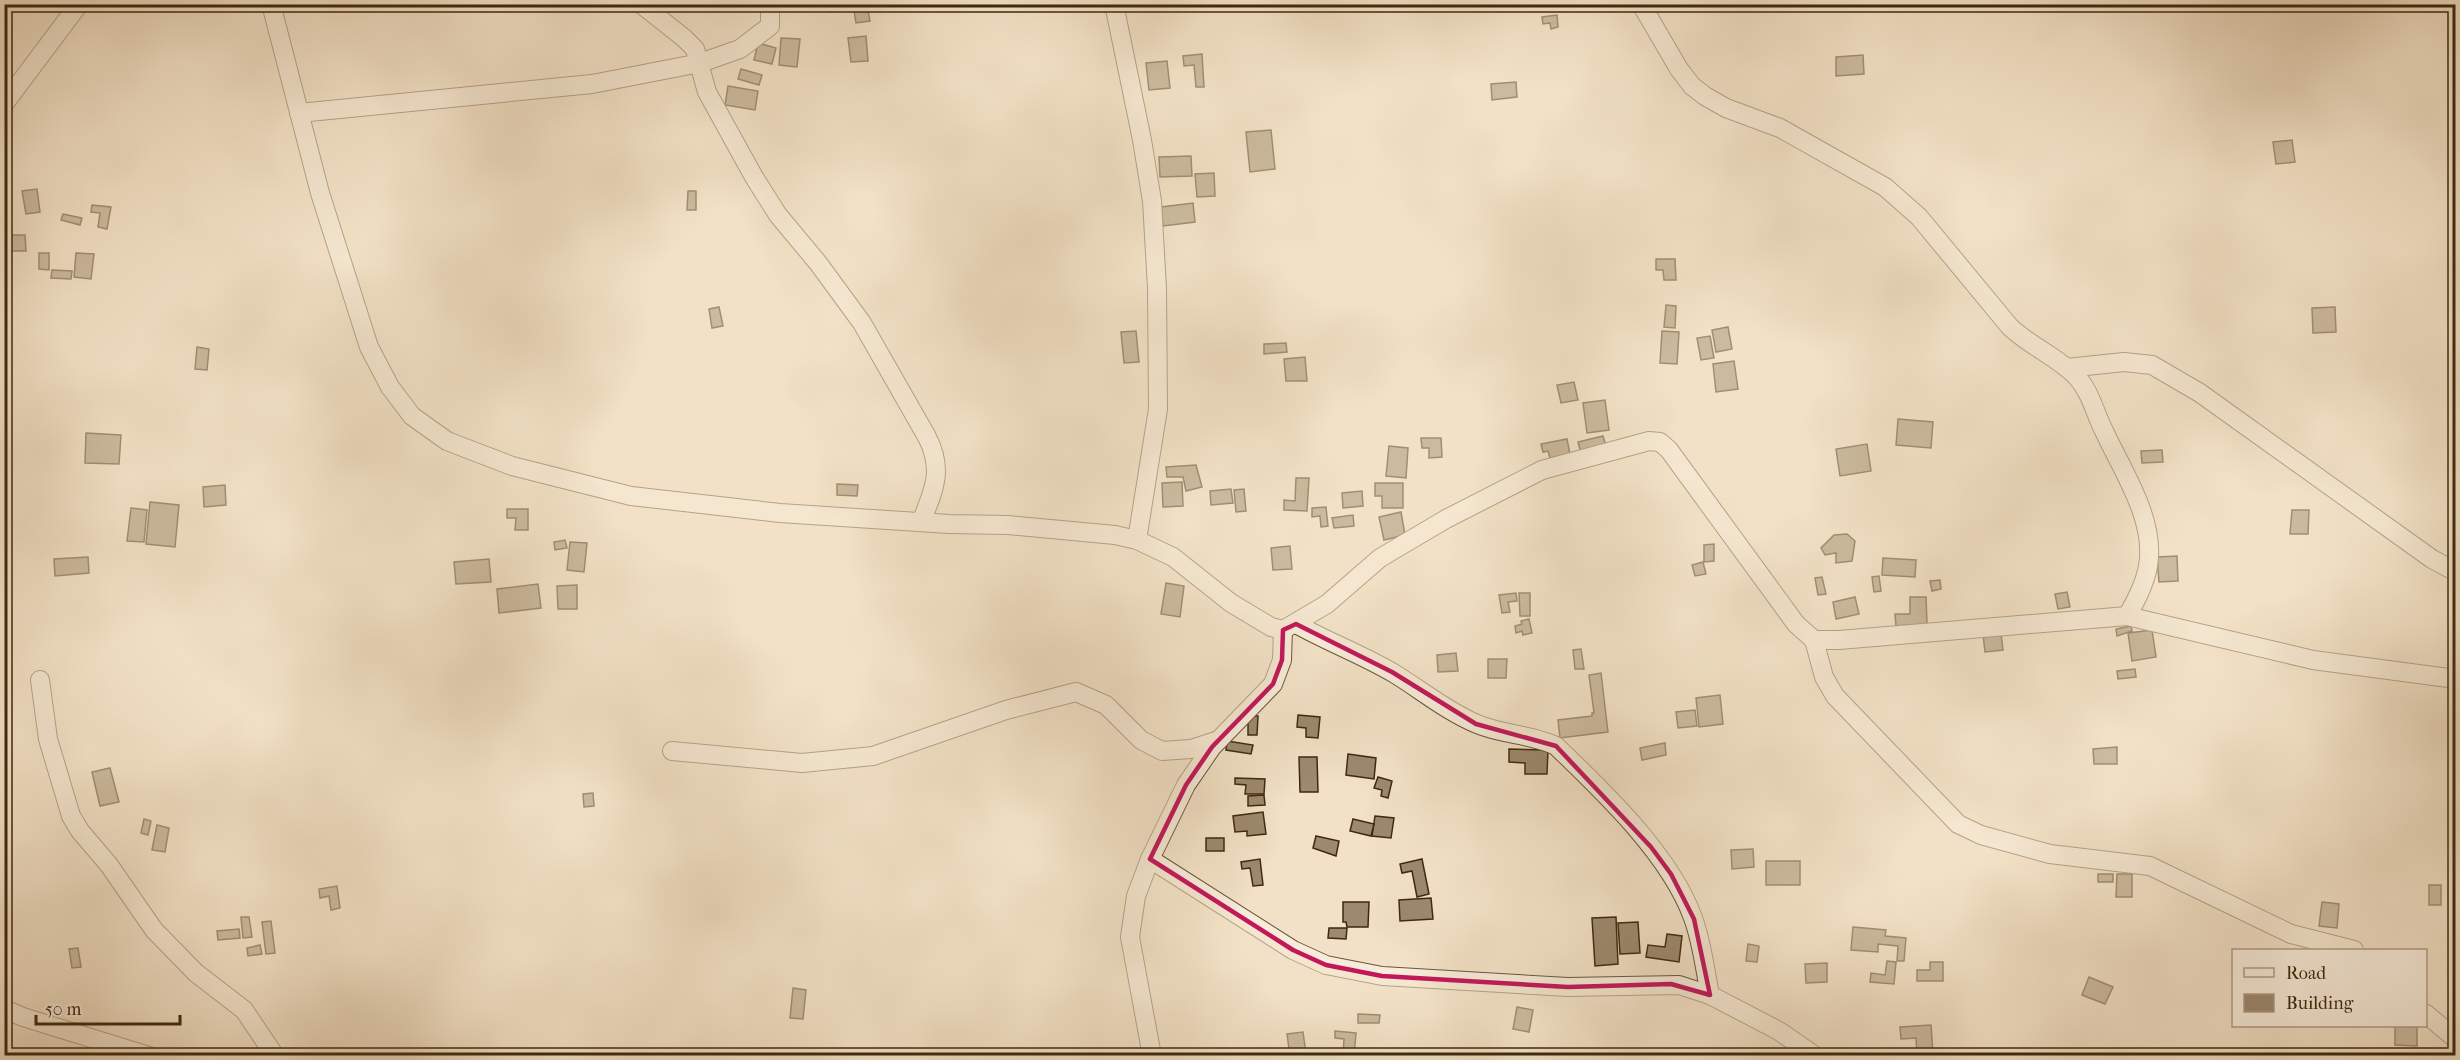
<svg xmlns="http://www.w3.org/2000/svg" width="2460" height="1060" font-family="'IM FELL French Canon',serif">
  <rect width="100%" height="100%" fill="#f2e1c6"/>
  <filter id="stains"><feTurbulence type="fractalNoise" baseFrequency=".00333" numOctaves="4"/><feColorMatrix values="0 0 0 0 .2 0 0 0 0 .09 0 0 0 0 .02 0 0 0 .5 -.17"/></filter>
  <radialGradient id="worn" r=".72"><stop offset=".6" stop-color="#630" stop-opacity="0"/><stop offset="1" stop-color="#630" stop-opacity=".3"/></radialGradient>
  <g fill="#9c896e" stroke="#3e290e" stroke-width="1.5">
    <polygon points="829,4 842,4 843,11 830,12"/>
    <polygon points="853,4 867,4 870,21 856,23"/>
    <polygon points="1557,15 1558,27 1551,29 1550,23 1543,24 1542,17"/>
    <polygon points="866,36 868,61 851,62 848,38"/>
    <polygon points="781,38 800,39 797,67 779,65"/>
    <polygon points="758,43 776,48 772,64 754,60"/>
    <polygon points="1202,54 1204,87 1196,87 1194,65 1184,66 1183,56"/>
    <polygon points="1863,55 1864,74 1836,76 1836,57"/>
    <polygon points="1167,61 1170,88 1149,90 1146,63"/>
    <polygon points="741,69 762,75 759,85 738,79"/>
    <polygon points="1516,82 1517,97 1492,100 1491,84"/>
    <polygon points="728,86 758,91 755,110 725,105"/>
    <polygon points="1271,130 1275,169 1250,172 1246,132"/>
    <polygon points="2292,140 2295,162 2276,164 2273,142"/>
    <polygon points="1191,156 1192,176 1160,177 1159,157"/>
    <polygon points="1214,173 1215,196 1197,197 1195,174"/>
    <polygon points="37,189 40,212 26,214 22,191"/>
    <polygon points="688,191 696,191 696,210 687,210"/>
    <polygon points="1193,203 1195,222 1163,226 1161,207"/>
    <polygon points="92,205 111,207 107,229 98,227 100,213 91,212"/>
    <polygon points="63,214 82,218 80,225 61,220"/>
    <polygon points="4,235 25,235 26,251 4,251"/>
    <polygon points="39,253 49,253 49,270 39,269"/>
    <polygon points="76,253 94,254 91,279 74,277"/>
    <polygon points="1656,259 1675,259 1676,280 1664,280 1663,270 1656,270"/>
    <polygon points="52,270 72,271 71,279 51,278"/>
    <polygon points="1666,305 1676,306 1675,328 1664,327"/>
    <polygon points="719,307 723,326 712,328 709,309"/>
    <polygon points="2335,307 2336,332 2313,333 2312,308"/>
    <polygon points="1728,327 1732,349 1716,352 1712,330"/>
    <polygon points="1136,331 1139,362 1124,363 1121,332"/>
    <polygon points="1662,331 1679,332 1677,364 1660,363"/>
    <polygon points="1710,336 1714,358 1701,360 1697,338"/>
    <polygon points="1286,343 1287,352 1264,354 1264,344"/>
    <polygon points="197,347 209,349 207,370 195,369"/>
    <polygon points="1305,357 1307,381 1286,381 1284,359"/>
    <polygon points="1734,361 1738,389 1716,392 1713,364"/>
    <polygon points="1574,382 1578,400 1561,403 1557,385"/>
    <polygon points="1605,400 1609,430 1587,433 1583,403"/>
    <polygon points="1898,419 1933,422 1931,448 1896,445"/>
    <polygon points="86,433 121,435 119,464 85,463"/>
    <polygon points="1603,436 1606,446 1581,453 1578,442"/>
    <polygon points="1421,438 1441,438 1442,457 1429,458 1429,448 1422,448"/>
    <polygon points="1567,439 1570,454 1550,458 1548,451 1543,452 1541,444"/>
    <polygon points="1867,444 1871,471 1840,476 1836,449"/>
    <polygon points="1389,446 1408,448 1406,478 1386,476"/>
    <polygon points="2162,450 2163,462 2142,463 2141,451"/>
    <polygon points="1196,465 1202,487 1186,491 1183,477 1167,477 1166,467"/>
    <polygon points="1296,478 1309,478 1307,511 1284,510 1284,500 1295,501"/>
    <polygon points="1182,482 1183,506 1163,507 1162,483"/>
    <polygon points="1375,483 1403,483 1403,508 1382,508 1382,496 1375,496"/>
    <polygon points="837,484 858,485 857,496 837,495"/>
    <polygon points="225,485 226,505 204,507 203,487"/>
    <polygon points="1231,489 1233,503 1211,505 1210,491"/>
    <polygon points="1244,489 1246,511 1236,512 1234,490"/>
    <polygon points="1362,491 1363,506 1343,508 1342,493"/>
    <polygon points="150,502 179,505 175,547 146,544"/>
    <polygon points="1326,507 1328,526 1321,527 1320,516 1312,517 1312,508"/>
    <polygon points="131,508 147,510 144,542 127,541"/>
    <polygon points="507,509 528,509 528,530 515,530 516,518 507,518"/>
    <polygon points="2292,510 2309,510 2308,534 2290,534"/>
    <polygon points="1401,512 1405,535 1384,540 1379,517"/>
    <polygon points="1353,515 1354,526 1334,528 1332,518"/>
    <polygon points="1847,534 1855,541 1852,561 1836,563 1836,553 1825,555 1821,548 1834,535"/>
    <polygon points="565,540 567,548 555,550 554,542"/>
    <polygon points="570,542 587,543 584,572 567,570"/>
    <polygon points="1714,544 1714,561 1704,562 1704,545"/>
    <polygon points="1290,546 1292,569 1273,570 1271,548"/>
    <polygon points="2177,556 2178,581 2159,582 2157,557"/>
    <polygon points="88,557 89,573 55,576 54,559"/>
    <polygon points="1883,558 1916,560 1915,577 1882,575"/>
    <polygon points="489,559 491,582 456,584 454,562"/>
    <polygon points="1703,562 1706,574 1695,576 1692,565"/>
    <polygon points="1879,576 1881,591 1874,592 1872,577"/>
    <polygon points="1822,577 1826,594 1818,595 1815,578"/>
    <polygon points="1940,580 1941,589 1932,591 1930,581"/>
    <polygon points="1166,583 1184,586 1180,617 1161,614"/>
    <polygon points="538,584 541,608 499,613 497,589"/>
    <polygon points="577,585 577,609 558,609 557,586"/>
    <polygon points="2067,592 2070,607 2058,609 2055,594"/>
    <polygon points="1516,593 1517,601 1508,602 1510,612 1502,613 1499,595"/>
    <polygon points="1519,593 1530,593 1530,616 1520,616"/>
    <polygon points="1855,597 1859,614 1836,619 1833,602"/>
    <polygon points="1910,597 1926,597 1927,624 1896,626 1895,614 1910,614"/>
    <polygon points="1529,619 1532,633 1523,635 1522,631 1516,633 1515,626 1522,624 1521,621"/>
    <polygon points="2131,626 2132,631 2117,636 2116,629"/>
    <polygon points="2152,630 2156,657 2132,661 2128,633"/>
    <polygon points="2001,633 2003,650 1985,652 1983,634"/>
    <polygon points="1581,649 1584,669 1575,669 1573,650"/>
    <polygon points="1456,653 1458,671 1438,672 1437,655"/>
    <polygon points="1488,659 1507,659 1506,678 1488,678"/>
    <polygon points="2135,669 2136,677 2118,679 2117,671"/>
    <polygon points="1601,673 1608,732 1560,738 1558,720 1592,716 1592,713 1594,713 1589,675"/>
    <polygon points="1720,695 1723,724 1699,727 1696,698"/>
    <polygon points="1695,710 1697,726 1678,728 1676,712"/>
    <polygon points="1298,715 1320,717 1318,738 1306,737 1306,728 1297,727"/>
    <polygon points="1248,716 1258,716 1257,735 1248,735"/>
    <polygon points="1227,741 1253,745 1251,754 1226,750"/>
    <polygon points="1665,743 1666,755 1642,760 1640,748"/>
    <polygon points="2117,747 2117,764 2094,764 2093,749"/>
    <polygon points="1509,749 1548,750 1547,774 1525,774 1525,763 1509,762"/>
    <polygon points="1348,754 1376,758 1374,779 1346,775"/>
    <polygon points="1299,757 1317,757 1318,792 1300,792"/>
    <polygon points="110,768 119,802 100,806 92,772"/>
    <polygon points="1378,777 1392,781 1388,798 1381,796 1382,790 1374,788"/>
    <polygon points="1235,778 1265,779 1264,794 1245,794 1246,785 1235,784"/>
    <polygon points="593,793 594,806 584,807 583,794"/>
    <polygon points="1264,795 1265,805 1248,806 1248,796"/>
    <polygon points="1263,812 1266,834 1247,836 1247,831 1235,832 1233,816"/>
    <polygon points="1375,816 1394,818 1391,838 1372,836"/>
    <polygon points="144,819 151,821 148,835 141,833"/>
    <polygon points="1353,819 1374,824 1371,836 1350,831"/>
    <polygon points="157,825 169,828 165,852 152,850"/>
    <polygon points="1316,836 1339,841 1336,856 1313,848"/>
    <rect x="1206" y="838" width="18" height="13"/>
    <polygon points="1753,849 1754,867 1732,869 1731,850"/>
    <polygon points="1260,859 1263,885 1253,886 1250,868 1242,869 1241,862"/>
    <polygon points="1422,859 1429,894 1417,897 1412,871 1402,873 1400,864"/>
    <rect x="1766" y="861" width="34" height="24"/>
    <rect x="2098" y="874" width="15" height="8"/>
    <polygon points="2117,874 2132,874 2132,897 2116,897"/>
    <rect x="2429" y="885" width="12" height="20"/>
    <polygon points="337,886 340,908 331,910 329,896 320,898 319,889"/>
    <polygon points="1431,898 1433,919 1400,921 1399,900"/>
    <polygon points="1343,902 1369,902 1368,927 1347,927 1346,922 1343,922"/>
    <polygon points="2322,902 2339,904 2337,928 2319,926"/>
    <polygon points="241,917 249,917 252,937 243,938"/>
    <polygon points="1616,917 1618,964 1595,966 1592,918"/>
    <polygon points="271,921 275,953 266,954 262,922"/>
    <polygon points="1638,922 1640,953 1620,954 1618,923"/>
    <polygon points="1853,927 1886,930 1885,936 1906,938 1904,961 1897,961 1898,946 1878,944 1878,952 1851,950"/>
    <polygon points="1329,928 1347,928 1346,939 1328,938"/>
    <polygon points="239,929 240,938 218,940 217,931"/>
    <polygon points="1667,934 1682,936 1679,962 1646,957 1648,945 1665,947"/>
    <polygon points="1748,944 1759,946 1757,962 1746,961"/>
    <polygon points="260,945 262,954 248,956 247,948"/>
    <polygon points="78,948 81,967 72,968 69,949"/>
    <polygon points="1887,961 1896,962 1894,984 1870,982 1871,973 1885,975"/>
    <polygon points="1930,962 1943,962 1943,981 1917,981 1917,970 1930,970"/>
    <polygon points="1827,963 1827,982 1806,983 1805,964"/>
    <polygon points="2089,977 2113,987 2105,1004 2082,995"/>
    <polygon points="793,988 806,990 803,1019 790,1018"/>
    <polygon points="1517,1007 1533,1010 1529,1032 1513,1029"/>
    <polygon points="1358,1014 1380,1015 1379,1023 1358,1023"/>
    <polygon points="1931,1025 1933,1054 1917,1055 1916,1038 1901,1039 1900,1027"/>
    <polygon points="2395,1026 2417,1027 2417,1046 2395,1045"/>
    <polygon points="1335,1031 1356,1033 1354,1056 1343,1056 1344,1039 1335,1038"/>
    <polygon points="1303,1032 1306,1054 1290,1056 1287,1034"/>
  </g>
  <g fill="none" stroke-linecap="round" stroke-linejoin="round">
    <defs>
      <g id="minor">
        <polyline points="271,4 320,193 369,347 390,387 412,416 447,441 512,466 631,496 780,513 949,524 1008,525 1115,535 1137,540 1173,557 1231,603 1271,627 1283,630 1327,604 1380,558 1446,519 1542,470 1649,441 1660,442 1669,450 1796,624 1814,640 1839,640 2127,616 2313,660 2456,679"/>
        <path d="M641 4 684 38 695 49 707 92 754 177 778 215 818 263 862 323 927 437C944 470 934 490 921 522"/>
        <polyline points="1114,4 1142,140 1152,201 1157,288 1158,409 1137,540"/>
        <path d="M1641 4 1679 69 1692 86 1705 96 1726 108 1780 128 1885 187 1919 217 2010 327C2030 346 2057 357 2076 376 2091 392 2095 414 2105 433 2123 472 2156 520 2148 566 2145 584 2136 601 2127 616"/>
        <polyline points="4,104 79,4"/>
        <polyline points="299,113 592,84 700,63 740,49 770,26 770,4"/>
        <polyline points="2067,368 2124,362 2152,365 2200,393 2432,559 2456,572"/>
        <path d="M1296 624C1328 642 1363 655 1395 674 1421 690 1448 712 1477 724 1503 735 1531 734 1556 746 1604 792 1671 856 1693 918 1702 942 1705 970 1710 995"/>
        <polyline points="1814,640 1824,677 1835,696 1958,824 1981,835 2050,854 2150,866 2291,934 2354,950"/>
        <polyline points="40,680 48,739 71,816 80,831 109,865 154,930 196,973 244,1010 275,1056"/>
        <polyline points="672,751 802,763 873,756 1006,710 1076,692 1106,705 1141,740 1162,751 1191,749 1219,740"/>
        <polyline points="1150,859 1293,950 1326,965 1382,976 1568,987 1679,985 1710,995 1779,1031 1815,1056"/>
        <polyline points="4,1009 23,1017 149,1056"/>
        <polyline points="2426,1014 2456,1039"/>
        <polyline points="1152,1056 1130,937 1136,896 1150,859 1186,785 1212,747 1273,684 1282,660 1283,630"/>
      </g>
    </defs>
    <use href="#minor" stroke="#6b573c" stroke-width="20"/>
    <use href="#minor" stroke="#f7ecda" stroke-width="18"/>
  </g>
  <path d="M0 0H2460V1060H0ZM1296 624 1392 672 1476 724 1556 746 1651 847 1671 874 1694 919 1710 995 1671 984 1568 987 1382 976 1326 965 1293 950 1150 859 1186 785 1212 747 1273 684 1282 660 1283 630Z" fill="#f2e1c6" fill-opacity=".55" fill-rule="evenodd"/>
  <path fill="none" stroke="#c2185b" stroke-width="4.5" stroke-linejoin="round" d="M1296 624 1392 672 1476 724 1556 746 1651 847 1671 874 1694 919 1710 995 1671 984 1568 987 1382 976 1326 965 1293 950 1150 859 1186 785 1212 747 1273 684 1282 660 1283 630Z"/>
  <rect width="2460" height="1060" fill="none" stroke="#f2e1c6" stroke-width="24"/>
  <rect x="6" y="6" width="2448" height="1048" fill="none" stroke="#3e290e" stroke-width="3"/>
  <rect x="12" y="12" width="2436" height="1036" fill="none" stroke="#3e290e" stroke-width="1.5"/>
  <rect x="2232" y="949" width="195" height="78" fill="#f7ecda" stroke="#ad9e88" stroke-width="1.5"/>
  <rect x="2244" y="968" width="30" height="9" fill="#f7ecda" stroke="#ad9e88" stroke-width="1.5"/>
  <text x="2286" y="979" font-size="18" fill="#3e290e">Road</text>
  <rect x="2244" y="994" width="30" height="18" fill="#9c896e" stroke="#ad9e88" stroke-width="1.5"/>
  <text x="2286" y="1009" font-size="18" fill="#3e290e">Building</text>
  <path d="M36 1015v9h144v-9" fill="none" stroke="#3e290e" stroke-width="3"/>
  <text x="45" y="1015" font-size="18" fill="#3e290e" stroke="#f7ecda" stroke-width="4.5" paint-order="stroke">50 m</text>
  <rect width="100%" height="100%" filter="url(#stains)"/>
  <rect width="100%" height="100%" fill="url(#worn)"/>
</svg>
